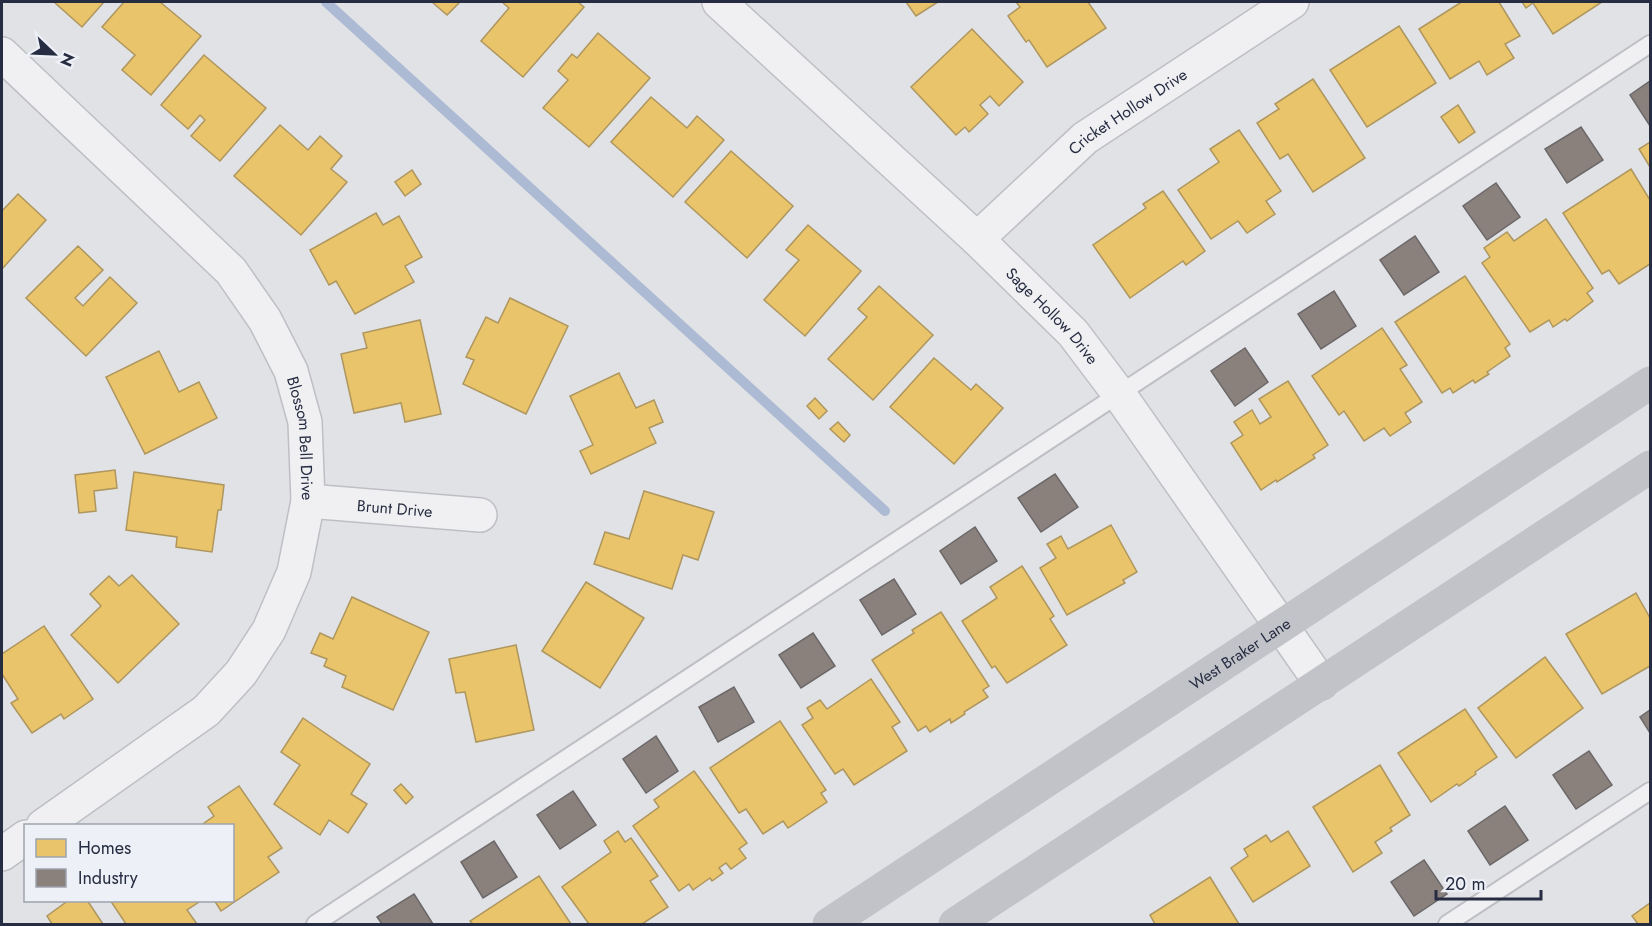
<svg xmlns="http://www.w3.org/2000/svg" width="1652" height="926" font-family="Jost,sans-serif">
  <rect width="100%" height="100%" fill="#e1e2e6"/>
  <g fill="#e9c46a" stroke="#ae965e" stroke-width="1.5">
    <polygon points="54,2 104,2 82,27"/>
    <polygon points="124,2 160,2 201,36 151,95 122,70 135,55 102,27"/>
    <polygon points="432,2 460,2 447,15"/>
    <polygon points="502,2 578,2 584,7 523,77 481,41 509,8"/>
    <polygon points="906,2 938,2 916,16"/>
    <polygon points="1016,2 1088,2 1106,28 1047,67 1029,40 1026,42 1008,16 1020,7"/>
    <polygon points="1459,2 1499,2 1520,36 1505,44 1514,58 1487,75 1479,61 1450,79 1419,29 1460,3"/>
    <polygon points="1522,2 1602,2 1553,34 1533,3 1526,8"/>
    <polygon points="1399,26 1436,83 1367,127 1330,70"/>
    <polygon points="972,29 1023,82 999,106 990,96 980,105 988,114 969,132 965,127 956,135 911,87"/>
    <polygon points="598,33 650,78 589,147 543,108 568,80 558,71 572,54 577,58"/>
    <polygon points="204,55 266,108 220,161 191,136 205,120 200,115 188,129 161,105"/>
    <polygon points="1313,79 1365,158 1313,192 1288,154 1280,159 1257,123 1279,109 1275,104"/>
    <polygon points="651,97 687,128 697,116 724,140 673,197 611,142"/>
    <polygon points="1458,105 1475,132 1459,143 1441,117"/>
    <polygon points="280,125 308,150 320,136 342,156 331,169 347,182 301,235 234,176"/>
    <polygon points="1239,130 1281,191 1266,201 1275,214 1247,233 1238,221 1211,239 1178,190 1219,162 1210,149"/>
    <polygon points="1650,142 1650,167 1639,149"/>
    <polygon points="731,151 793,206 747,258 685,202"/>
    <polygon points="1631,169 1650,200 1650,264 1619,284 1609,270 1602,274 1563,213"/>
    <polygon points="412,170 421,184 405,196 395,182"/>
    <polygon points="1163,191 1205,251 1186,265 1183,261 1130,298 1093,245 1146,208 1143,204"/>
    <polygon points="18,194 46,220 2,269 2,211"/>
    <polygon points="376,213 383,225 399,216 422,257 405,266 414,282 355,314 336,281 329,285 310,250"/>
    <polygon points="1546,219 1593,288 1587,293 1593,301 1567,321 1565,319 1553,327 1549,320 1530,332 1482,263 1490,257 1484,248 1507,232 1514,241"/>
    <polygon points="808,225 861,271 805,336 764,300 799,260 786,250"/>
    <polygon points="78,246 103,270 75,298 83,306 110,277 137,303 86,356 26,298"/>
    <polygon points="1465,276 1510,344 1505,348 1510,356 1487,372 1489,374 1475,383 1473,380 1453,393 1450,388 1442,393 1395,322"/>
    <polygon points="879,286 933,335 873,400 828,359 867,317 858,309"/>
    <polygon points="510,298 568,326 526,414 463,384 474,360 466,357 486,317 498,323"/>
    <polygon points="420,320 441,414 405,422 401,403 354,413 341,354 367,348 363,333"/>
    <polygon points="1382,328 1407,365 1400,369 1422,402 1405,413 1411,422 1390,436 1384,428 1364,441 1344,411 1339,415 1312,376"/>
    <polygon points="159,351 179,392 199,382 217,418 145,454 106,377"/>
    <polygon points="934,358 971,390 976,384 1003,408 954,464 890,407"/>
    <polygon points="619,373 636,408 654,400 663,422 649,428 656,443 591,474 580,451 593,445 570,396"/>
    <polygon points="1288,381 1328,445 1313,455 1315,458 1277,482 1276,480 1261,490 1231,443 1243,435 1234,422 1252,410 1260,424 1271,417 1259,399"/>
    <polygon points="815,398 827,411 819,419 807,406"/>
    <polygon points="838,422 850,435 844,442 830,429"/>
    <polygon points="115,470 117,488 94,491 96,511 79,513 75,475"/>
    <polygon points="134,472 224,485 221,510 218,510 212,552 176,547 177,537 126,530"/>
    <polygon points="644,491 714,512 698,560 683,555 672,589 594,564 605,532 629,539"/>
    <polygon points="1111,525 1137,572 1123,580 1125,583 1067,615 1040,568 1056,558 1047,544 1061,536 1068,549"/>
    <polygon points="1022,566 1054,616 1050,619 1067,645 1007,683 995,666 992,668 962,621 997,598 990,587"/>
    <polygon points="132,575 179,624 118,683 71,635 101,606 90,594 109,576 119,586"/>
    <polygon points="586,582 644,618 600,688 542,651"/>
    <polygon points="1636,593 1650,618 1650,666 1602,694 1566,634"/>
    <polygon points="352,597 429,632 393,710 342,687 346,676 324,666 327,659 311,653 320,633 333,639"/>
    <polygon points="941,612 989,686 983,690 988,697 964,712 965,714 951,723 950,719 930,732 926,726 918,731 872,660 914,633 912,630"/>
    <polygon points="44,626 93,699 64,719 61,714 32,733 11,703 18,699 2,674 2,654"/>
    <polygon points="516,645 534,730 476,742 465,692 456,693 449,659"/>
    <polygon points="1545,657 1583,708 1516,758 1478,708"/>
    <polygon points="871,679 900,722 892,727 907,751 854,785 843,769 835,774 802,725 813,718 807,708 820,700 827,709"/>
    <polygon points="1465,709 1497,757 1475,772 1476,774 1459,786 1457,784 1431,802 1398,753"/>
    <polygon points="303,718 370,764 351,794 367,804 348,833 329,820 320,835 274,804 300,765 281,752"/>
    <polygon points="780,721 826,790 821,793 827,802 788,828 783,821 763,834 746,809 739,813 710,768"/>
    <polygon points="1380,765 1410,815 1390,828 1392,831 1375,842 1382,853 1353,872 1313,807"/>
    <polygon points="694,771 747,843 739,849 746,858 731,869 726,863 719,868 723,873 712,881 710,878 693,890 689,884 679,891 633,826 659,807 654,800"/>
    <polygon points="401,784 413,797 406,804 394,790"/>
    <polygon points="239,786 282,848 268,857 279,872 221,911 214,900 232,900 232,826 200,826 214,816 208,807"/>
    <polygon points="618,831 625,842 631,838 658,876 650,881 668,907 642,924 589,924 562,887 611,852 604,841"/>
    <polygon points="1288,831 1310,866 1253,902 1231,868 1248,856 1244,849 1266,835 1271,842"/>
    <polygon points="539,876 571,924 473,924 470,921"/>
    <polygon points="1210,877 1239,924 1155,924 1150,915"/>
    <polygon points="69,900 87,900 103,924 52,924 47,916"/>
    <polygon points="110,900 198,900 199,902 187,910 197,924 126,924"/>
    <polygon points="1650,903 1650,924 1638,924 1632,916"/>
  </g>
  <g fill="#8a817c" stroke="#6c686a" stroke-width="1.5">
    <polygon points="1650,81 1650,126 1630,95"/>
    <polygon points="1581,127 1603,160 1567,183 1545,149"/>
    <polygon points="1496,183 1520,217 1487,240 1463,206"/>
    <polygon points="1415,236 1439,272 1404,295 1380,260"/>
    <polygon points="1334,291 1356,326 1321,349 1298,314"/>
    <polygon points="1245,348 1268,382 1235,406 1211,371"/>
    <polygon points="1055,474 1078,507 1041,532 1018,498"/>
    <polygon points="975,527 997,561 961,584 940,551"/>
    <polygon points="894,579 916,614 882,635 860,600"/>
    <polygon points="813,633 835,666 801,688 779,655"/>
    <polygon points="734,687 754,722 718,742 699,707"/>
    <polygon points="1650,710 1650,733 1640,717"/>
    <polygon points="656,736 678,771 646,793 623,759"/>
    <polygon points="1589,751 1612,785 1576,809 1553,775"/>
    <polygon points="573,791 596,825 560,849 537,815"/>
    <polygon points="1505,806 1528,840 1490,865 1468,831"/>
    <polygon points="494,841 517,877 483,898 461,862"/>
    <polygon points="1424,860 1447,894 1414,916 1391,882"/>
    <polygon points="414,894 433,924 382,924 377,917"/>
  </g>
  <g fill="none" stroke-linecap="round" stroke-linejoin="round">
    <polyline stroke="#acbad4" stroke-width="10" points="326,2 885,511"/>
    <defs>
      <g id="lane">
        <polyline points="315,924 1650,44"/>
        <polyline points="1447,924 1650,791"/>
      </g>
      <g id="street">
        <path id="s1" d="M719 2 977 239 1073 333 1119 394 1321 683"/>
        <path id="s2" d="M2 54 231 271 265 320 291 371 305 422 308 501 294 572 269 630 241 673 206 711 43 826"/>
        <path id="s3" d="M977 239 1085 138 1292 2"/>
        <path id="s4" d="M308 501 480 515"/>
        <polyline points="2,854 26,837"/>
      </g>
    </defs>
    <use href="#lane" stroke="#bebfc4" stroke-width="20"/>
    <use href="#street" stroke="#bebfc4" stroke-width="36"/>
    <use href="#lane" stroke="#f0f0f3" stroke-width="16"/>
    <use href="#street" stroke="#f0f0f3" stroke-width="33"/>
    <g stroke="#c2c3c9" stroke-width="33">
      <path id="s5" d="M829 924 1650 383"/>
      <polyline points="955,924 1650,467"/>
    </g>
  </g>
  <g text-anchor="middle" stroke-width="6" stroke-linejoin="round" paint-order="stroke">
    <g font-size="16" fill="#262c41" stroke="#edf0f6">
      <text dy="6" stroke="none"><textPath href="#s3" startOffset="198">Cricket Hollow Drive</textPath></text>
      <text dy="6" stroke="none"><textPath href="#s1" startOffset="458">Sage Hollow Drive</textPath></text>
      <text dy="6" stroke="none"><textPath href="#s2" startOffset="501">Blossom Bell Drive</textPath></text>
      <text dy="6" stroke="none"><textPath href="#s4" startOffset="87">Brunt Drive</textPath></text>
      <text dy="6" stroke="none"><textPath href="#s5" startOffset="492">West Braker Lane</textPath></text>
    </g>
  </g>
  <rect width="1652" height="926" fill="none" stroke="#262c41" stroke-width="6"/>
  <rect x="24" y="824" width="210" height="78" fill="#edf0f6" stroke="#9da2ae" stroke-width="1.5"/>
  <rect x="36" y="839" width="30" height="18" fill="#e9c46a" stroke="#9da2ae" stroke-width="1.5"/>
  <text x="78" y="854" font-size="18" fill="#262c41">Homes</text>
  <rect x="36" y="869" width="30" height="18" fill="#8a817c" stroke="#9da2ae" stroke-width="1.5"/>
  <text x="78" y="884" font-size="18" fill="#262c41">Industry</text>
  <g transform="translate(54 54) rotate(113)" stroke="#edf0f6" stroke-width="4.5" paint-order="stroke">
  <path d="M0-4.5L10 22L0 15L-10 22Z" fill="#262c41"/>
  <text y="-9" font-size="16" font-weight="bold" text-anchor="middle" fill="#262c41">N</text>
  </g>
  <path d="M1436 890v9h105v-9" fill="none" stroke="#262c41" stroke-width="3"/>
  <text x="1445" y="890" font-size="18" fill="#262c41" stroke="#edf0f6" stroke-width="4.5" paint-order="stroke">20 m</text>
</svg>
